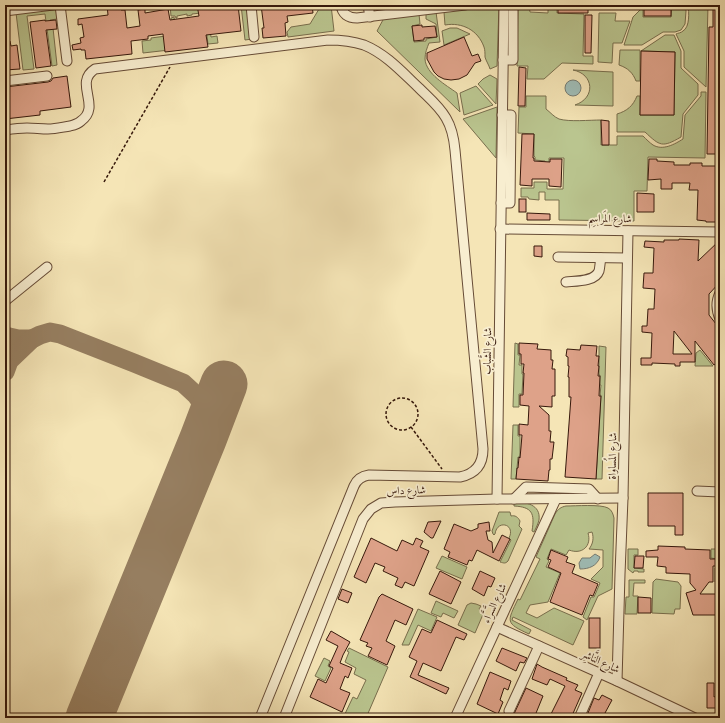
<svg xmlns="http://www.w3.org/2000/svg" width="725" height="723" font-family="Alegreya,Amiri,serif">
  <rect width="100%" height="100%" fill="#f5e5b6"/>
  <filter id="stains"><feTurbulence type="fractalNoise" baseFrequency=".005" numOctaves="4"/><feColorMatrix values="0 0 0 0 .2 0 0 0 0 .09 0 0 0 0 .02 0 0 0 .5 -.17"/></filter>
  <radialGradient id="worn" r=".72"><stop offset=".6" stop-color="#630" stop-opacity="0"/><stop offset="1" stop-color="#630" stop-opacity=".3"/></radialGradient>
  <g fill="#bac58f" stroke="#786e4d">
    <polygon points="170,5 207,5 211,37 217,36 218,43 208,44 204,14 201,13 192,14 192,15 187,16 187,14 177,16 177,18 176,18 175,16 171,16"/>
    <polygon points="241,5 248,5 252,39 245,40"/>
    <polygon points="318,5 331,5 334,31 288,37 287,32 291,27 310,24 319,9"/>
    <path d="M499 5 497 66 490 69C489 65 486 61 485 57 485 53 485 50 484 47 478 30 462 22 445 25L444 12Z"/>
    <polygon points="518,5 529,5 530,12 548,13 548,5 557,5 557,13 584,14 583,56 593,56 593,64 562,63 544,79 527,79 528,66 517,66"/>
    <polygon points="672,5 685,5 686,11 685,24 681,30 675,32 663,32 642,45 624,45 633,17 643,7 643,17 671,17"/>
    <path d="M688 5H708L706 87 684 67V51L676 34C678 33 681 33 683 31 690 27 689 12 688 5Z"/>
    <path d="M53 8C58 10 57 14 57 19L50 20 51 28H53L57 65 52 66 45 14 27 16 34 69 23 70 16 13Z"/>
    <path d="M436 12 440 42 429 43C427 48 425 53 425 59 426 74 446 85 457 93L460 112 377 31 384 18 419 14 420 24 412 26 414 42 426 41V39L437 37 436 24 426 19V13Z"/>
    <polygon points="599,13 616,13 615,21 630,21 622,43 613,43 612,63 598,62"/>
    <polygon points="174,17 178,49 143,53 142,41 151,40 151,38 173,35 171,18"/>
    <polygon points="450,28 457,28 470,34 444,45 442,31"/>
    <path d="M665 35H674L681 51V68L698 84V95L683 114 681 137C662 148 660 146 645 132H617V114C627 111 633 106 637 96H640V115H674L675 52 641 51Z"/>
    <path d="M620 50H640V81H636C633 73 628 68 619 65Z"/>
    <path d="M573 70 613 72V106L575 105C596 98 594 74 573 70Z"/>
    <polygon points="490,75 497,79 496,104 478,84 483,79"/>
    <polygon points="476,86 493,105 464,115 460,93"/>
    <path d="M701 92H706L705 158 648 157 647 191H634V221L559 220V200H545V192H539V200L529 199 528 197H521V188H534V182H547V189H563L564 158H549V165H545V161L535 160V157L534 156V134L518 133 519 107H526V96H546V109C550 112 554 117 559 119 569 122 590 120 601 120V145H617V136H643C646 139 650 143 653 145 663 151 675 144 683 139L685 115 701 96Z"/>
    <polygon points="497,107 496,158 463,119"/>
    <polygon points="515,343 518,344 518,355 520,355 519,365 522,365 522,374 523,374 522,394 519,394 519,407 513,407"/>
    <polygon points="599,346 606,347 602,479 596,479 601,395 600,395 601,385 600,385 600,375 599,375"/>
    <polygon points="700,350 713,366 695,366 696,353"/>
    <polygon points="513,425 518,425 518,436 520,436 520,457 518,457 516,479 511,479"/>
    <path d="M514 502C525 502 541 504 539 520 538 524 536 528 534 532L532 531C535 513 532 507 514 506Z"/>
    <path d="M566 506C575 506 601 504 608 508 612 510 613 514 614 518L612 589 598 596 587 620 583 617 591 597H594L600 583 591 579 603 567V550L589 549C593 544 594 538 592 532L588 533C592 546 582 555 569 550L566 555 551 549 547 559 549 561 546 567 560 573 548 602 530 605 526 613 537 618 554 608 584 621 573 645 513 617 512 620 531 630 529 634C505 623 507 622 518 599L520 600 540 559 536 557 555 514C558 509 561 507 566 506Z"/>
    <path d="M499 512H510L511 516C515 515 518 517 520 521L519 526 522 529 508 561C505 564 504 563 500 562L511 540 509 538C516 524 497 519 495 534L494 535 493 534 492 531Z"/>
    <polygon points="628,549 638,549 638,555 634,555 634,568 644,569 644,572 638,572 638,571 634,571 633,573 628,569"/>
    <polygon points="711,549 720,549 720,582 715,582 715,568 717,567 717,559 711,558"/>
    <polygon points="442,556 467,567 462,579 436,568"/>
    <polygon points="656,579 678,582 681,586 680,609 675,609 674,614 652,613 653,582"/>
    <polygon points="629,580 645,580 645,583 634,583 633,596 638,596 637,614 625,614 626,597 629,597"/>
    <polygon points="436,601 458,611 454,618 443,613 441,617 431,613"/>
    <polygon points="471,603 476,604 481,606 479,609 484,612 475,633 458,625 467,605"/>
    <polygon points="418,609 437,617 431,631 418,625 409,645 402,645"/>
    <polygon points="349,648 388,667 366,718 343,718 353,697 357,699 366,680 354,674 356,668 345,662 349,652 347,651"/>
    <polygon points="324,658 330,661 328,666 331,668 325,681 315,676"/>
  </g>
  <g fill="#9fbdb7" stroke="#757b72">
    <circle cx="573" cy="88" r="8"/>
    <path d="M595 554 600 557C597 566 589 569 580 569L579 563 582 558H590Z"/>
  </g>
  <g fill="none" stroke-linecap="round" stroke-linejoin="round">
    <g stroke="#967e60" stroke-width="19">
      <polyline points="5,336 18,339 32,339"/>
      <polyline points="5,372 9,361 32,339 40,335 50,332 60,334 134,363 183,383 196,395 201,402 203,410 205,420 203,439"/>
    </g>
    <polyline stroke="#967e60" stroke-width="47" points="89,718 203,439 224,384"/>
  </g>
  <g fill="#dea289" stroke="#36180b" fill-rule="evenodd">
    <polygon points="107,5 120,5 121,10 125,10 127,28 140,26 138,10 145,9 145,13 168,9 170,20 199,16 197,5 205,5 206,7 221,5 238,5 241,31 206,35 208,47 165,52 163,34 148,36 148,39 131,41 132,54 86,59 85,50 81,50 81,49 73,50 72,45 81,43 80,38 84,37 82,24 78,25 78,19 108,15"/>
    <polygon points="261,5 312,5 313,13 287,16 288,22 285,23 286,36 263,38 262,28 264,28"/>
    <polygon points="558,5 582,5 582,6 588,6 588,13 558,13"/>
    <rect x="644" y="5" width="27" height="11"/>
    <polygon points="713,5 719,5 719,6 720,6 720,154 707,154 709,27 713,27"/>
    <polygon points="585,15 592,15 591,53 585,53"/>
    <polygon points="45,20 45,21 56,20 57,29 46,30 51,66 36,68 30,22"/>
    <polygon points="422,25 422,27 435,26 437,37 424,38 424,40 414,41 412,26"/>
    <polygon points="464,37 472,56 478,54 481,61 475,63 467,75 459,79 451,80 444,79 438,76 434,72 427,59 427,53"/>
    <polygon points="10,41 11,46 17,45 20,69 5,70 5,42"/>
    <polygon points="641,51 675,52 674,115 640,115"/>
    <polygon points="519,67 526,68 525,106 518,106"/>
    <polygon points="67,76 71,107 40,111 40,115 5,119 5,87 48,82 51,81 53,78"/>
    <polygon points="601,120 609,121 609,145 602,145"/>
    <polygon points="522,134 534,134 533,158 534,158 534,161 550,162 550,159 562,159 561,187 549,186 549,179 532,179 532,186 520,185"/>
    <polygon points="649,159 657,159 657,161 674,162 674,165 690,165 690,163 702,163 702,166 720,166 720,222 706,222 706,221 697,220 698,190 689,190 690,183 672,183 672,189 661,189 661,179 648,180"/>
    <polygon points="637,193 654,194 654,212 637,212"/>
    <rect x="519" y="199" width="7" height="13"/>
    <polygon points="527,213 550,214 550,220 527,220"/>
    <path d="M679 239 699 240 698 261 720 240V282L709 294V315L720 329V361L714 365 695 341V362H680V366H675V364L652 363V365H641V358H651L652 333 642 332V326H647L648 309H654L655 289 643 288 644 273H653L654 248 644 247 645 241 664 242V240H679ZM674 331 692 354H673Z"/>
    <polygon points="534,246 542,246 542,257 534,256"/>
    <polygon points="519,343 538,344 537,349 551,350 551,360 553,360 552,369 555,369 555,396 552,396 552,407 539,406 549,415 549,431 551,431 550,442 554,442 552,459 550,459 550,470 549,470 548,481 516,479 517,468 518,468 519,457 520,458 521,447 522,435 519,435 519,424 528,425 529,406 520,405 520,395 523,395 524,373 523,373 524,364 521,364 521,354 519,354"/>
    <polygon points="581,345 597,346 596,356 599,356 598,366 599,366 598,376 600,376 599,396 601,396 596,479 565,477 571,397 569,397 569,377 568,377 569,366 568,366 568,357 566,356 567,349 580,350"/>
    <polygon points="648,493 683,493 683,535 675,535 675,526 648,526"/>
    <polygon points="441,521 433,538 431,538 424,532 428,522"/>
    <polygon points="489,522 490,531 486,531 488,540 492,542 493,553 502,535 510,539 499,561 477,550 472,561 469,560 467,565 448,557 450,552 444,549 454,524 471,531 478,528 478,524"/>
    <polygon points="371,538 397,551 402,540 413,545 416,538 423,541 420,547 429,551 414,586 405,582 402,588 395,585 398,578 383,571 385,567 375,563 366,583 354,577"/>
    <polygon points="658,546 685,547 685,549 710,550 710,559 716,559 716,566 713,566 713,582 709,582 700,594 720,594 720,603 717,603 716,615 693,615 686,593 696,590 690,583 690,574 666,573 666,567 657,566 658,557 646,557 646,551 658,550"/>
    <polygon points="551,550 568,557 566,562 575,565 572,573 598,584 593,596 590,595 582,615 550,602 561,573 548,567 551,560 548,559"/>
    <polygon points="635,556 644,556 643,568 634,568"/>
    <polygon points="440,571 461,582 451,604 429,594"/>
    <polygon points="480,571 495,578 491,587 488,586 484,596 472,589"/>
    <polygon points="342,589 352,593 348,603 338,599"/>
    <polygon points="382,594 413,609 406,625 395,620 386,641 395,646 387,665 368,656 372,648 366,646 368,643 360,640 379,597"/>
    <polygon points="638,597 651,598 651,613 638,613"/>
    <rect x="589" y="618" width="11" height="30"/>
    <polygon points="437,620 467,634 464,640 456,637 441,671 423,663 418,675 449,688 446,694 410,677 417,661 409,657 422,629 431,633"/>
    <polygon points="331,631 350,642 343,655 340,663 352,668 348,678 345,676 340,689 350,693 342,712 310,697 318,679 326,683 333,668 329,666 338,646 326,640"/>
    <polygon points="502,648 527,658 524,663 520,662 516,671 496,661"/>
    <polygon points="537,664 542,667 567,678 566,680 578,685 575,690 582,693 571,718 549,718 565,686 550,679 547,685 532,679"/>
    <polygon points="490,672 511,681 508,690 504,688 500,700 503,702 498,714 477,704"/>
    <polygon points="707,683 714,683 714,697 720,694 720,708 707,708"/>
    <polygon points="526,688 543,696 534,718 508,718 508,717 512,716 514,714"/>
    <polygon points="602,695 612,700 605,713 615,718 586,718 594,698 599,700"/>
  </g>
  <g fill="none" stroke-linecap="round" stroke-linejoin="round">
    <defs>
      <g id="minor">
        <polyline points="60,5 67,61"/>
        <polyline points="251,5 254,37"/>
        <path d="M341 5C342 14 348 18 357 18L465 5"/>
        <polyline points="368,5 370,17"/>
        <polyline points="5,11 53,5"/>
        <polyline points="503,60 513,60 513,5"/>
        <polyline points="5,81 47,76"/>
        <path d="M5 130C12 129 19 128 27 128 34 128 41 129 48 129 56 129 63 127 70 126 74 125 78 124 81 121 102 106 73 83 95 69L328 40C340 40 352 41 364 45 386 54 402 72 419 88 429 98 439 106 446 118 452 128 454 139 455 150L483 449C483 465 475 474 460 477L369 475C362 476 357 479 354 486L260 718"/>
        <polyline points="501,203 510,203 511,115 502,115"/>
        <polyline points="500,229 720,232"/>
        <polyline points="558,257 627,258"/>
        <path d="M566 282C575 281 595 282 599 271 600 267 600 262 601 258"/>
        <path d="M720 293C716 301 716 310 720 319"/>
        <polyline points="5,301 47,267"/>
        <polyline points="697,491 720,492"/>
        <polyline points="497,499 504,5"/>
        <polyline points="514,499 526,487 589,489 598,499"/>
        <polyline points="497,627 617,681 695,718"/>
        <polyline points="617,681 620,574 623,498 628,231"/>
        <polyline points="509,711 539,646"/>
        <polyline points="284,718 363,519 371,509 381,503 395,502 497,499 623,498"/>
        <polyline points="455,718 556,499"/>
        <polyline points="579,718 599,673"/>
        <polyline points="719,718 720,716"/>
      </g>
    </defs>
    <use href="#minor" stroke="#664b36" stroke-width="11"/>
    <g stroke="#36180b" stroke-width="1.5" stroke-dasharray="3 2" stroke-linecap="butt">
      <polyline points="104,182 170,67"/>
      <circle cx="402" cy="414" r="16"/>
      <polyline points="411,427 442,469"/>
    </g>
    <use href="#minor" stroke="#f8eed0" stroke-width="9"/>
  </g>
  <g text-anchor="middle" stroke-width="3.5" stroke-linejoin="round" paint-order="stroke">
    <g font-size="11" fill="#36180b" stroke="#f8eed0">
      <text transform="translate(610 218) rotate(1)" y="4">شارع المَراسِم</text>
      <text transform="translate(487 351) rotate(-89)" y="4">شارع الشَّباب</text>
      <text transform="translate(612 456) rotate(-89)" y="4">شارع المُساواة</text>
      <text transform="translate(406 490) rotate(-2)" y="4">شارع داس</text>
      <text transform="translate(494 603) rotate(-65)" y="4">شارع السَّرَّاء</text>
      <text transform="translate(601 661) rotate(25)" y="4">شارع النَّاشِر</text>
    </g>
  </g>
  <rect width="725" height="723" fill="none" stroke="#f5e5b6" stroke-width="20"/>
  <rect x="6" y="6" width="713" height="711" fill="none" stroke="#36180b" stroke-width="2"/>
  <rect x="10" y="10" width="705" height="703" fill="none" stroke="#36180b"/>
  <rect width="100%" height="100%" filter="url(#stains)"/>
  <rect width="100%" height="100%" fill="url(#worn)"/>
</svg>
